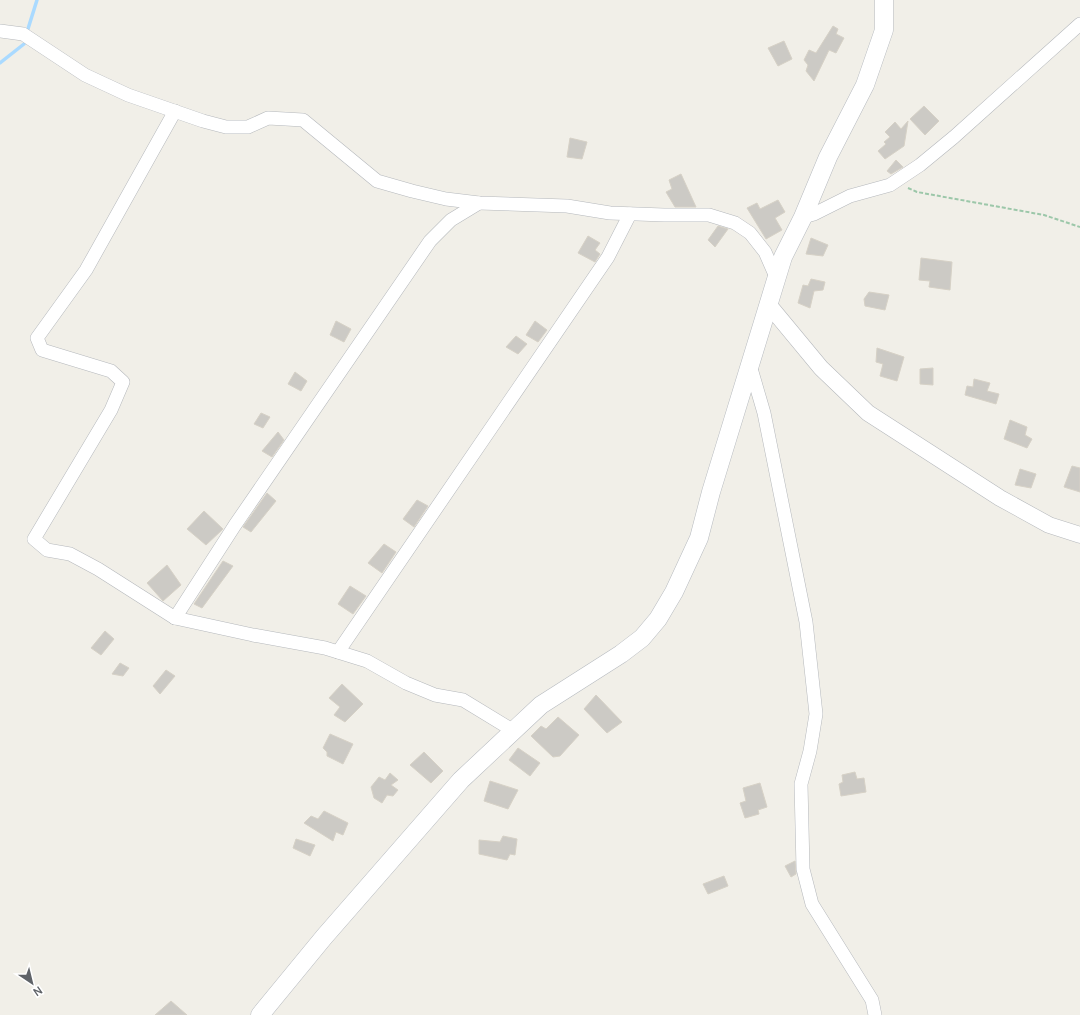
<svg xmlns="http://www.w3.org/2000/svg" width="1080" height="1015" font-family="Manrope,sans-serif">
  <rect width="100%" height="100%" fill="#f1efe8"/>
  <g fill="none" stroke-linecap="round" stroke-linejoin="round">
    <g stroke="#aadaff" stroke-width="3.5">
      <polyline points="27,32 37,0"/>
      <polyline points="0,63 24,44"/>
    </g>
  </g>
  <g fill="#cccac5" stroke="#d6d1c6">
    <polygon points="833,26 838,29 836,34 844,38 836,53 829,50 814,81 806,71 808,65 804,60 809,50 816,53"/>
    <polygon points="784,41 792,59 778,66 768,48"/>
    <polygon points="924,106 939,121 925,135 910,119"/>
    <polygon points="908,121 904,146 885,159 878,151 886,144 884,142 890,137 885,132 895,122 901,129"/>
    <polygon points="570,138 587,142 582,159 567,157"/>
    <polygon points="896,160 903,167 891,174 887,171"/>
    <polygon points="681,174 696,207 675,207 666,192 672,189 669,180"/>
    <polygon points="778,200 785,212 775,218 782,230 766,239 747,208 757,203 760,209"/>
    <polygon points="718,226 728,229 715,247 708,240"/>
    <polygon points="588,236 600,243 595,250 600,254 595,262 578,253"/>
    <polygon points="811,238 828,245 823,256 806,254"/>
    <polygon points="921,258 952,262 950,290 929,287 930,281 919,280"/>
    <polygon points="811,279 825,282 823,290 814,291 810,308 798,303 803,285 808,286"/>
    <polygon points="869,292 889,295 885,310 865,306 864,299"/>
    <polygon points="336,321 351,329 344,342 330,335"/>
    <polygon points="535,321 547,330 538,342 526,335"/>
    <polygon points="516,336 527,344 518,354 506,347"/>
    <polygon points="877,348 904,357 897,381 880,376 883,364 876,362"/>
    <polygon points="933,368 933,385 920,384 920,369"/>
    <polygon points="295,372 307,381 301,391 288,384"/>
    <polygon points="974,379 990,383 987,391 999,394 996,404 965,395 967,386 973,387"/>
    <polygon points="261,413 270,417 263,428 254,424"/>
    <polygon points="1010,420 1027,427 1025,435 1032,439 1027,448 1004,439"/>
    <polygon points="278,432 284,440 272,457 262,451"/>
    <polygon points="1072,466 1080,468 1080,492 1064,487"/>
    <polygon points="1020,469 1036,474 1031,488 1015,485"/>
    <polygon points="267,493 276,501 251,532 243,527"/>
    <polygon points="417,500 428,506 414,527 403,519"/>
    <polygon points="204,511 223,529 206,545 187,529"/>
    <polygon points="384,544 396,552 382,573 368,563"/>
    <polygon points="223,561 233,566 202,608 194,604"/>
    <polygon points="167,565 181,585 163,601 147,583"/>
    <polygon points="350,586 366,596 353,614 338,604"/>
    <polygon points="105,631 114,639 101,655 91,648"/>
    <polygon points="120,663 129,668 123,676 112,674"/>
    <polygon points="166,670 175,676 160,694 153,686"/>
    <polygon points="342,684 363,704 345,722 334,715 340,707 329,698"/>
    <polygon points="596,695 622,722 607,733 584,709"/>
    <polygon points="558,717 579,735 560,756 553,757 531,736 541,726 546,729"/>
    <polygon points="330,734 353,744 343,764 327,756 327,752 323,748"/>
    <polygon points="518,748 540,763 530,776 509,760"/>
    <polygon points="424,752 443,771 431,783 410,765"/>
    <polygon points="855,772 857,779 864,778 866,792 841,796 839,784 843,782 842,775"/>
    <polygon points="390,773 398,780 391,785 398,790 393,796 387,795 382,803 374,798 371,787 379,777 385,780"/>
    <polygon points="490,781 518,790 508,809 484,801"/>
    <polygon points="760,783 767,807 758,810 759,814 745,818 740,803 746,801 743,788"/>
    <polygon points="324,811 348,823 343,835 336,832 333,841 304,823 311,816 318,819"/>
    <polygon points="503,836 517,839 515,855 510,854 507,860 479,854 479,840 500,842"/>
    <polygon points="296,839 315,845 310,856 293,848"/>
    <polygon points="795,861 796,874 791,877 785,866"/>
    <polygon points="724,876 728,886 708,894 703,884"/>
    <polygon points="171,1001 187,1015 155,1015"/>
  </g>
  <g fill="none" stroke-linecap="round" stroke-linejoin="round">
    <defs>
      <g id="minor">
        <polyline points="0,31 23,34 85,75 128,95 203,121 226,127 248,127 268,118 303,120 377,181 412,191 446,199 479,203 567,206 610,213 664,215 709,215 735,223 750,233 765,252 776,277"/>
        <polyline points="175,111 86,270 37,338 42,350 111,371 123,382 111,410 34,539 47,550 70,554 98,569 175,618 253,635 325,648 367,661 406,683 435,695 463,700 514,731"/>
        <polyline points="803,217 814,214 850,196 890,185 920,165 954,137 1080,24"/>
        <polyline points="750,365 764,413 806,622 816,714 810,751 801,784 803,869 812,904 872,1000 875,1015"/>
        <polyline points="175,618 235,525 430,241 451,220 479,203"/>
        <polyline points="338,652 608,257 630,214"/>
      </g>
      <polyline id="tertiary" points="768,304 821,368 868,413 1000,498 1049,525 1080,535"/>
      <polyline id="secondary" points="260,1015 324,937 461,780 541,705 621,654 642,638 658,619 674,592 699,538 711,492 783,257 803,217 828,157 865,85 884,30 884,0"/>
    </defs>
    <use href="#minor" stroke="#b5b8bc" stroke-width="14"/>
    <use href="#tertiary" stroke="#b5b8bc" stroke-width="17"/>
    <use href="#secondary" stroke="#b6babf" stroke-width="19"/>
    <polyline stroke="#9cc7a9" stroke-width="2" stroke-dasharray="4 2" stroke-linecap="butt" points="908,188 917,192 1044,215 1080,227"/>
    <use href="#minor" stroke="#fff" stroke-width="13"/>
    <use href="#tertiary" stroke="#fff" stroke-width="16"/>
    <use href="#secondary" stroke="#fff" stroke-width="18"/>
  </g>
  <g transform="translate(32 983) rotate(145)" stroke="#ffffff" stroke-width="3" paint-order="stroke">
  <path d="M0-3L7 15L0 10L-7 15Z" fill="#5f6368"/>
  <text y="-6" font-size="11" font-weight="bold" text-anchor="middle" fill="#5f6368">N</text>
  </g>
</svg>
